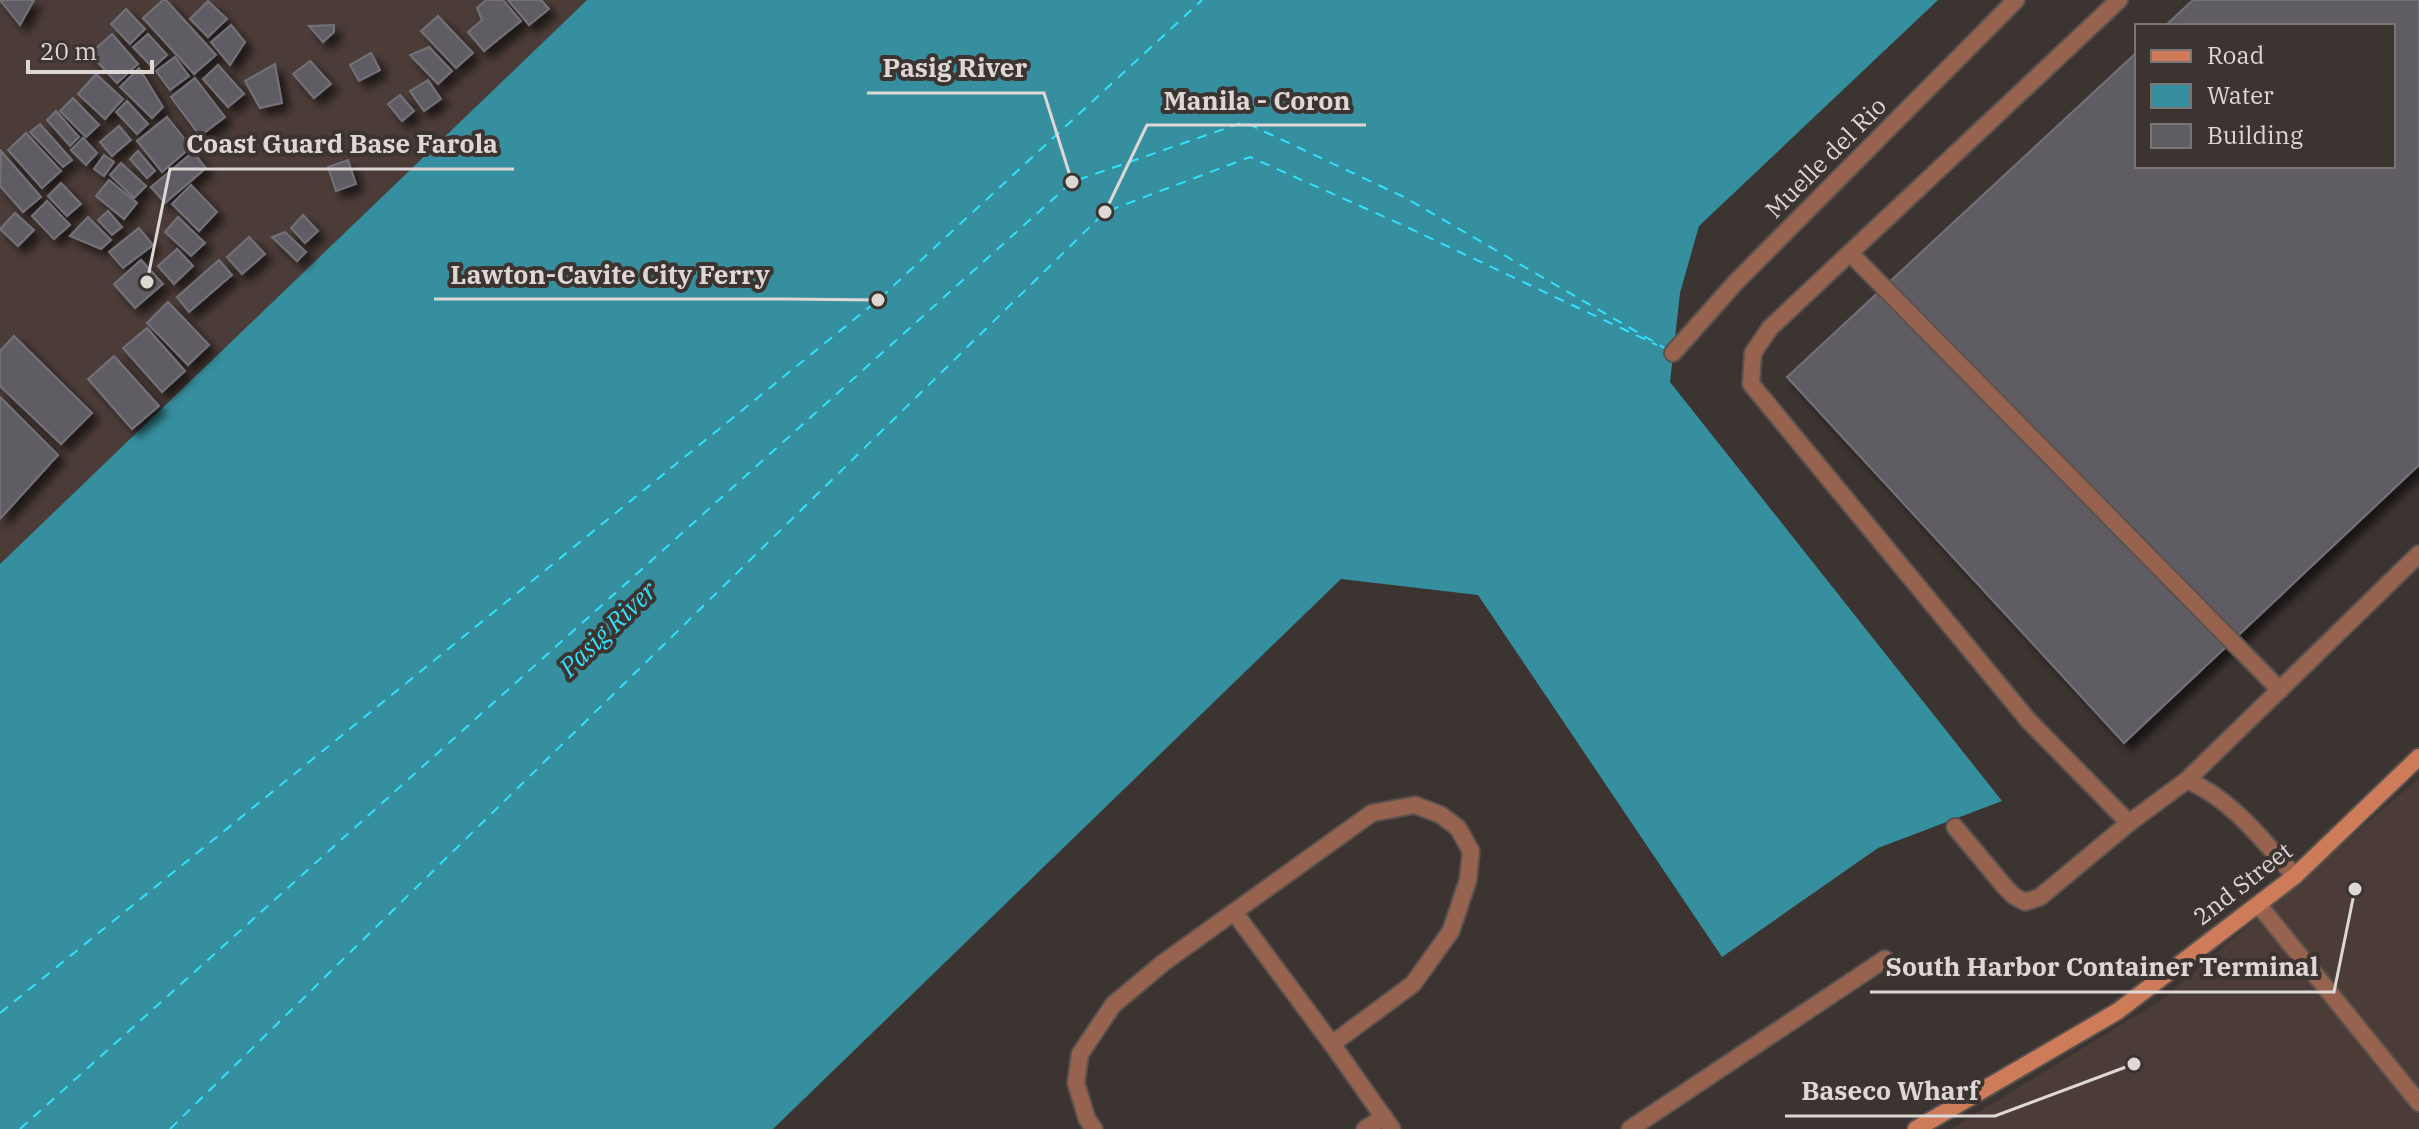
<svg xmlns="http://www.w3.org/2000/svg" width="2419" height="1129" font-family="'IBM Plex Serif',serif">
  <defs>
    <filter id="shadow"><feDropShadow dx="7" dy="7" stdDeviation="4" flood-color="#0009"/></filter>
  </defs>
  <rect width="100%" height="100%" fill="#3c3431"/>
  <g fill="#4b3c37">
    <polygon points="0,0 587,0 0,564"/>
    <polygon points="2419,778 2419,1129 1951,1129 2163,999"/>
  </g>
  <polygon fill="#368f9e" points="587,0 1938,0 1699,226 1680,293 1670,382 2002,801 1878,848 1722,957 1478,595 1341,579 773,1129 0,1129 0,564"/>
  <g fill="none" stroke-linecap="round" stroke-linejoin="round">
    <g stroke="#32e1fc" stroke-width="2" stroke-dasharray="10 8" stroke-linecap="butt">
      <polyline points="0,1013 878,300 1202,0"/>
      <polyline points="20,1129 1072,182 1244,122 1404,197 1668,350"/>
      <polyline points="170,1129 1105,212 1250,157 1396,222 1657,345"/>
    </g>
  </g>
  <g fill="#5f5d64" stroke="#737179" stroke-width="2" filter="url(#shadow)">
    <polygon points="0,0 34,0 20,25"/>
    <polygon points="163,0 166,0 216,55 194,74 143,18"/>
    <polygon points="486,0 503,0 521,21 484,51 468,32 482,20 477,8"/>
    <polygon points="508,0 541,0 549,9 529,25"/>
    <polygon points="2193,0 2419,0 2419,465 2124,743 1787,377 2137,52 2137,166 2393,166 2393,26 2165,26"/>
    <polygon points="208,1 227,19 208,37 190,19"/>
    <polygon points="126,9 145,29 130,44 111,24"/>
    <polygon points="438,16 473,53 456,68 421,31"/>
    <polygon points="231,25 245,42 230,65 211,42"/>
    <polygon points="334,25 334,32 323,42 309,26"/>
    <polygon points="112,34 138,64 117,83 90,54"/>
    <polygon points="148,34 167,55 153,68 133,47"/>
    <polygon points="429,47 452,71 438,84 410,55"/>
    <polygon points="371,53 380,70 359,81 350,65"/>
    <polygon points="175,57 189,76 170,90 156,71"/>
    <polygon points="310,61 331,84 314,98 293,74"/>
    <polygon points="275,64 282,103 260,108 245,81"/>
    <polygon points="218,65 244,94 228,107 203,79"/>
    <polygon points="139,68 163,107 152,118 120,87"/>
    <polygon points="96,74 123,99 105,119 78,94"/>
    <polygon points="195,78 225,117 200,136 171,97"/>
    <polygon points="428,80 441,99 424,111 410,91"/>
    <polygon points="400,95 414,111 402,121 388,104"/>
    <polygon points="73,98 99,125 86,137 60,111"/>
    <polygon points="127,101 148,124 137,134 116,112"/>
    <polygon points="56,111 79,137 70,146 47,120"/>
    <polygon points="167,117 191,147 162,172 137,141"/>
    <polygon points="40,124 72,160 63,167 30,132"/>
    <polygon points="119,126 131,140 112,156 100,142"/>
    <polygon points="26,133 61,171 42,188 8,150"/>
    <polygon points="83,138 97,153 86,165 71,150"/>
    <polygon points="1,151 41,197 23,212 0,186"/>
    <polygon points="138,151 155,171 147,178 130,159"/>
    <polygon points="193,152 206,168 165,203 151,187"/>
    <polygon points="104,155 114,162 104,176 94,169"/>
    <polygon points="348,160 356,184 336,191 328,167"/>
    <polygon points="121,163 146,186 134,198 110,175"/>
    <polygon points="109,180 137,203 124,219 96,196"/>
    <polygon points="61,183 81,204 67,216 48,196"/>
    <polygon points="191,185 217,212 199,231 172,204"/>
    <polygon points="47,201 70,225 54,239 32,216"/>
    <polygon points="108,211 122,227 112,235 98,220"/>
    <polygon points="15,213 34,230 18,246 0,229"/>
    <polygon points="303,215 318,231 305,243 291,228"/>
    <polygon points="88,217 111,240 101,249 70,236"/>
    <polygon points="178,217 205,243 191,256 165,232"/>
    <polygon points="139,228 153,245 123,268 109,252"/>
    <polygon points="285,232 306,252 297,261 272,237"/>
    <polygon points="249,237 265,254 242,274 227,257"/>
    <polygon points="177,249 193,266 174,284 158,266"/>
    <polygon points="141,260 163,284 135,308 114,284"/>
    <polygon points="219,260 232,275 189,312 177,297"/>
    <polygon points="168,302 209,345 188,365 147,323"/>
    <polygon points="147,328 185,371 162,392 123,348"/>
    <polygon points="14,336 92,413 61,444 0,386 0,351"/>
    <polygon points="114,356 159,406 132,429 88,379"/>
    <polygon points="0,397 58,455 0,519"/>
  </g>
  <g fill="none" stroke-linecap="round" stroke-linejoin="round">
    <defs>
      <g id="lane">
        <path d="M2119 0 1770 328 1753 353 1751 384 2028 720 2129 823 2187 780C2233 800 2262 840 2295 876"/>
        <polyline points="1850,253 2280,690"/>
        <polyline points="1673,353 1736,282 2016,0"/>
        <polyline points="2187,780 2419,554"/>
        <polyline points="1955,827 2005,887 2014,896 2025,902 2040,897 2129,823"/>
        <polyline points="2258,904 2419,1103"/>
        <polyline points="1234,912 1332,1044"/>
        <polyline points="1094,1129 1087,1119 1076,1083 1080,1054 1113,1005 1163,963 1372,813 1415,805 1441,815 1458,828 1471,851 1468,880 1451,931 1413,984 1332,1044 1392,1129"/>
        <polyline points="1365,1129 1384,1117"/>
        <polyline points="1630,1129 1885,959"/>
      </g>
      <polyline id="secondary" points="1916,1129 2118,1011 2295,876 2419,757"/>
    </defs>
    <use href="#lane" stroke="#59524f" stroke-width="20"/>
    <use href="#secondary" stroke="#59524f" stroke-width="20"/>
    <use href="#lane" stroke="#98634e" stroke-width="16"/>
    <use href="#secondary" stroke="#cd7b59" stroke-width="16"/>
  </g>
  <g text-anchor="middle" stroke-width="8" stroke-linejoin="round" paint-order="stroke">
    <g font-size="24" fill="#ddd8d6" stroke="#3c3431">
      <text transform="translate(1826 158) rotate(-45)" y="8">Muelle del Rio</text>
      <text transform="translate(2243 884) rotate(-38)" y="8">2nd Street</text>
    </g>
    <g font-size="26" font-style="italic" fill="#32e1fc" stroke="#3c3431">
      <text transform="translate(608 629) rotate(-44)" y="9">Pasig River</text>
    </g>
  </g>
  <path fill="none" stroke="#ddd8d6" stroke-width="3" d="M1072 182L1044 93H867M1105 212L1147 125H1366M147 282L170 169H514M878 300L785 299H434M2355 889L2334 992H1870M2134 1064L1995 1116H1785"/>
  <g fill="#ddd8d6" stroke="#3c3431" stroke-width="3">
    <circle cx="1072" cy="182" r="8"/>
    <circle cx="1105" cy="212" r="8"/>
    <circle cx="147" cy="282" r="8"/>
    <circle cx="878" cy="300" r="8"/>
    <circle cx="2355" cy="889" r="8"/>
    <circle cx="2134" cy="1064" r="8"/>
  </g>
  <g font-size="26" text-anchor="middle" font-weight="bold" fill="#ddd8d6" stroke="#3c3431" stroke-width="8" stroke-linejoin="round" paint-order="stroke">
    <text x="955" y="77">Pasig River</text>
    <text x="1257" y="110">Manila - Coron</text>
    <text x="342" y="153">Coast Guard Base Farola</text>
    <text x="610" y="284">Lawton-Cavite City Ferry</text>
    <text x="2102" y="976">South Harbor Container Terminal</text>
    <text x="1890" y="1100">Baseco Wharf</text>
  </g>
  <rect x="2135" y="24" width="260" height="144" fill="#3c3431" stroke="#7c7673" stroke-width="2"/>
  <rect x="2151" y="50" width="40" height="12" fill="#cd7b59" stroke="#7c7673" stroke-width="2"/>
  <text x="2207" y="64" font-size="24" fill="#ddd8d6">Road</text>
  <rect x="2151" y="84" width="40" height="24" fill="#368f9e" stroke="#7c7673" stroke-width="2"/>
  <text x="2207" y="104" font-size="24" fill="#ddd8d6">Water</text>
  <rect x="2151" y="124" width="40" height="24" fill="#5f5d64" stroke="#7c7673" stroke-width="2"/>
  <text x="2207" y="144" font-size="24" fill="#ddd8d6">Building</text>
  <path d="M28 60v12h124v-12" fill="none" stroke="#ddd8d6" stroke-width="4"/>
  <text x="40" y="60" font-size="24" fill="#ddd8d6" stroke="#3c3431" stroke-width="6" paint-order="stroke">20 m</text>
</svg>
